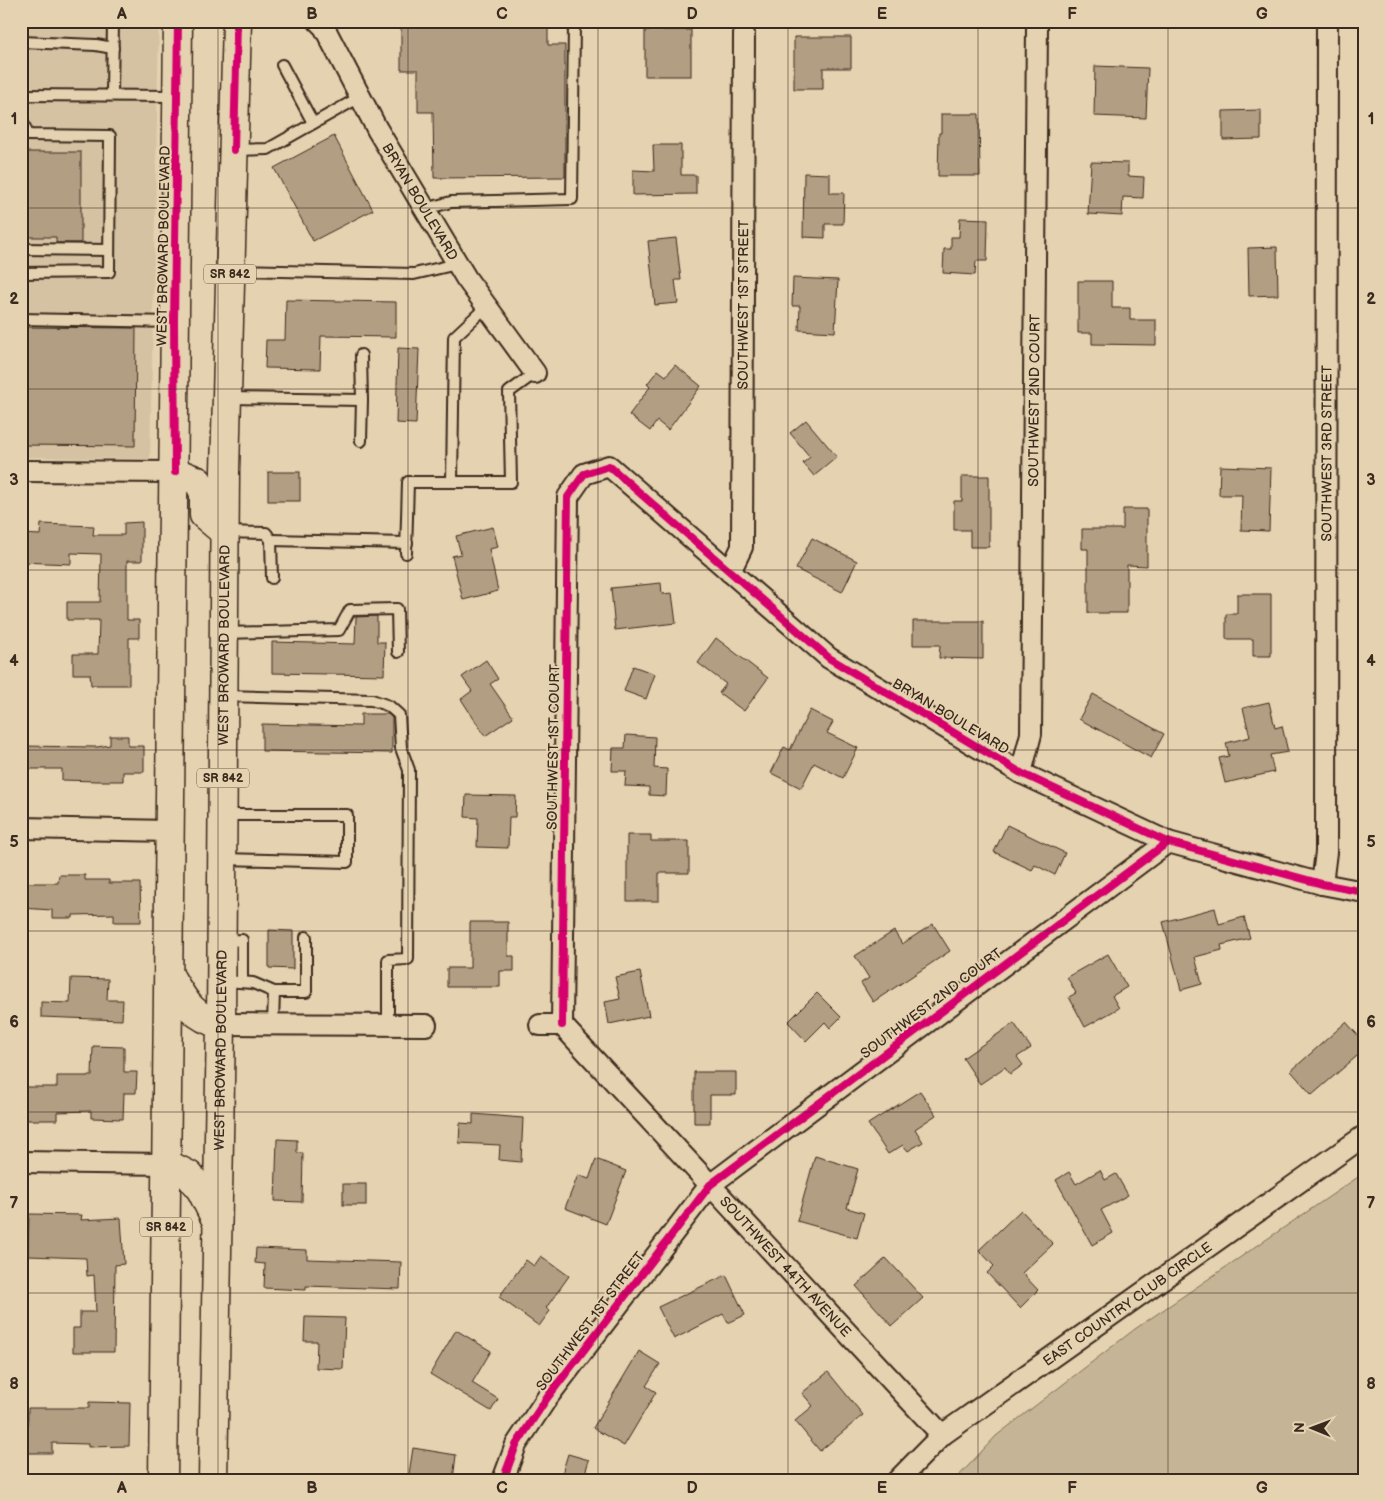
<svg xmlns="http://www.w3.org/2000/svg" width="1385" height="1501" font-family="'Balsamiq Sans',sans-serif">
  <rect width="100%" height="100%" fill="#e5d2b0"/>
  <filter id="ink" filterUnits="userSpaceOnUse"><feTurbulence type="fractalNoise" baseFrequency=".02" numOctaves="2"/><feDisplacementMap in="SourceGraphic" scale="10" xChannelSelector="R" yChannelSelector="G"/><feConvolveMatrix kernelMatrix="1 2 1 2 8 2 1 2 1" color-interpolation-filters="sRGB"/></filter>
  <g filter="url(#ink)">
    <polygon fill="#d5c2a2" points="21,21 159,21 150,459 21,457"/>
    <polygon fill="#c6b496" stroke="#806f5a" points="1364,1173 1364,1480 955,1480 996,1436 1135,1329"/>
    <g fill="#b19e83" stroke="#3b2a1e">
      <polygon points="401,21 548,21 548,45 565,45 565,177 434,178 433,112 418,112 418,70 401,70"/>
      <rect x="645" y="30" width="46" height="46"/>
      <polygon points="794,37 851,37 851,68 823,68 823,89 794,89"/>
      <polygon points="1095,66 1148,68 1146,118 1094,116"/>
      <polygon points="1261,110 1261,139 1223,140 1223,111"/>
      <polygon points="941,114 979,114 980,176 938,176 939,133 941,133"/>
      <polygon points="334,136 373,210 313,241 274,168"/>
      <polygon points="653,145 681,145 681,175 696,175 696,194 633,195 633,170 654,171"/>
      <polygon points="21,152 81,152 81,243 56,243 56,237 21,237"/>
      <polygon points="1091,162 1128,163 1128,176 1144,177 1143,198 1123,197 1122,216 1088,214"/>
      <polygon points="804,173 830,174 830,193 844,193 843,224 825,224 825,238 803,237"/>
      <polygon points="960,218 988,219 987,261 976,261 975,275 943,273 944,249 951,249 951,237 959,237"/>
      <polygon points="676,238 681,280 675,280 678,303 655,305 648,241"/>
      <polygon points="1277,247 1278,295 1249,296 1248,248"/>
      <polygon points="793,278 838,280 835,332 799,330 800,306 792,306"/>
      <polygon points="1078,281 1112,281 1112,308 1130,308 1130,320 1156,320 1156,345 1092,344 1092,333 1078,333"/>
      <polygon points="286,300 396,302 396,337 321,336 320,369 265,368 266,340 285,340"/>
      <polygon points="21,327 136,328 135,446 21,445"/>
      <polygon points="398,348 419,349 416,424 396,423"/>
      <polygon points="675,365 701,386 668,430 657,421 650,431 629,415 650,387 647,384 658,370 666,376"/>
      <polygon points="806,420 837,457 814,476 803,463 810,457 790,433"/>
      <polygon points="1220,466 1271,468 1269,531 1241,530 1242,495 1219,495"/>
      <rect x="268" y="472" width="32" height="29"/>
      <polygon points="962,476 989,476 989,547 970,547 970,530 954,530 954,501 962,501"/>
      <polygon points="1123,509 1147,509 1147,566 1127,565 1127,613 1088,613 1088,549 1082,549 1082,529 1123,529"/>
      <polygon points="142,522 142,561 127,561 127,620 139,620 139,638 129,638 129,685 91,685 90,674 73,674 73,654 98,654 99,620 67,620 67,602 100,602 101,554 71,553 71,564 21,562 21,534 40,535 41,524 94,526 93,535 124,535 124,523"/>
      <polygon points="493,527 498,547 489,549 498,591 463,600 452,556 461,554 456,536"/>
      <polygon points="812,538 857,561 842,592 796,569"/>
      <polygon points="661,583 662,594 672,593 676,623 615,630 611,588"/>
      <polygon points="1237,594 1271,594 1271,656 1253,656 1253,639 1226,639 1226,614 1237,614"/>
      <polygon points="377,616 377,642 385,642 384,675 272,673 272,642 355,644 356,617"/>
      <polygon points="913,621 983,621 983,659 939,658 940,645 913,645"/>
      <polygon points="716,638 768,678 744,711 719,693 726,684 698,663"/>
      <polygon points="486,660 498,679 490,684 513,717 485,736 461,699 472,691 462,677"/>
      <polygon points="633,666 655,674 646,699 624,691"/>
      <polygon points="1093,694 1164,734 1151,758 1079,719"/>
      <polygon points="1269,702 1275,728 1282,726 1288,752 1270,755 1274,772 1225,783 1219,758 1229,756 1226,743 1250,737 1243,708"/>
      <polygon points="810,710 833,722 827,733 858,748 843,778 814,763 801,788 771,773 784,747 790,750"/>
      <polygon points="361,714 388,714 392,718 392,753 262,751 262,724 361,726"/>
      <polygon points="626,735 655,737 654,768 667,769 666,796 649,795 649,787 625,786 626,771 612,771 613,748 625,748"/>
      <polygon points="110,736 128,736 128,746 144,746 144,772 123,772 123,781 97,781 62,780 62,769 21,769 21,746 97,747 110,745"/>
      <polygon points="466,795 516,796 515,817 509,817 508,848 477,847 478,818 465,817"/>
      <polygon points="1007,825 1065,853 1055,875 1035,865 1032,870 994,852"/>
      <polygon points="627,835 651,835 651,841 689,841 689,873 659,873 659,901 627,901"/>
      <polygon points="59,875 85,875 85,880 109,880 109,883 140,883 141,922 114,922 114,914 73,915 73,918 52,918 52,910 21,908 21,883 58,883"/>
      <polygon points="1215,908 1219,924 1244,917 1250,938 1221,945 1222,950 1195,957 1202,984 1181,990 1163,922"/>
      <polygon points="470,922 508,922 508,956 514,956 514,971 500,971 500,987 447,987 447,968 470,968"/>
      <polygon points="933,924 950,951 873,1002 861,983 869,978 855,956 894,931 902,944"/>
      <polygon points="269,930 293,931 293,969 269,968"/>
      <polygon points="1108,954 1127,987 1112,996 1119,1008 1085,1027 1069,997 1076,993 1067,977"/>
      <polygon points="640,972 649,1016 609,1024 605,1002 620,999 615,977"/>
      <polygon points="71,978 108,979 107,1000 123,1000 122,1020 41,1017 41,1002 70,1003"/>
      <polygon points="817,993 841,1017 830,1028 825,1022 806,1041 788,1022"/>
      <polygon points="1346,1022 1364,1042 1364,1050 1312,1095 1291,1071"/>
      <polygon points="1014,1023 1031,1048 1017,1057 1023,1065 1010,1074 1005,1067 980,1084 963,1058"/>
      <polygon points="93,1046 124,1047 124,1072 137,1072 136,1093 124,1093 123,1119 91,1118 91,1111 57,1112 57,1120 21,1120 21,1087 57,1087 57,1076 92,1076"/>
      <polygon points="694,1072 736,1072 736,1095 710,1095 710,1123 694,1123"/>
      <polygon points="920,1091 936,1115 915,1129 923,1142 908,1151 903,1145 888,1154 868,1124"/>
      <polygon points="473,1114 523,1118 521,1162 499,1160 500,1145 459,1143 460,1123 473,1124"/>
      <polygon points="277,1139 297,1140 297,1153 303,1153 302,1202 275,1201"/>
      <polygon points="815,1156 858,1169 847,1208 864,1213 857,1238 797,1221"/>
      <polygon points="596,1159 626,1171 606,1224 565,1208 578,1175 589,1179"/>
      <polygon points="1100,1170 1105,1180 1116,1174 1128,1195 1101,1210 1113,1233 1092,1245 1056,1180 1069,1172 1076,1184"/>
      <rect x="343" y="1184" width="23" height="21"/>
      <polygon points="1021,1210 1053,1244 1022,1273 1038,1290 1020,1308 987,1273 994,1266 979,1250"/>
      <polygon points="29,1214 82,1215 81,1220 121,1218 124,1264 115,1265 114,1352 73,1352 73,1328 80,1328 80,1312 96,1312 94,1275 87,1276 86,1258 28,1256"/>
      <polygon points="256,1248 307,1250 307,1259 401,1262 400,1289 306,1286 306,1290 264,1288 265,1264 255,1263"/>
      <polygon points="541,1256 569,1276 546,1308 550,1311 539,1326 499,1297 526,1260 534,1266"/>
      <polygon points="886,1258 923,1298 892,1326 856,1286"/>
      <polygon points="726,1275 745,1315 728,1323 723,1314 674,1339 658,1307"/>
      <polygon points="305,1317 345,1318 343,1369 316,1368 317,1341 304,1341"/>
      <polygon points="456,1330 491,1351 472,1383 498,1399 491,1411 430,1374"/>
      <polygon points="639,1351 660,1364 646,1386 656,1392 624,1446 593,1428"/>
      <polygon points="828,1372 863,1415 820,1451 795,1421 813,1406 802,1393"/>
      <polygon points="89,1402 130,1403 129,1446 88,1447 88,1444 52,1443 52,1453 27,1453 28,1408 89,1408"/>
      <polygon points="413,1448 456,1455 453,1480 408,1480"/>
      <polygon points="568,1454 589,1460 583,1480 560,1480"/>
    </g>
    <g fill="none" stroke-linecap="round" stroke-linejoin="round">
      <defs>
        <g id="service">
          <polyline points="21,42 96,45 113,48"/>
          <polyline points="282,65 313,123"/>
          <polyline points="21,95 176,96"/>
          <polyline points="112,95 113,21"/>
          <polyline points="21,118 28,135 110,136 109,272 21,273"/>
          <polyline points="235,150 268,149 360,97"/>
          <polyline points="425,209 451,202 572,199 574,25"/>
          <polyline points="21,249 109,250"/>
          <polyline points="232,270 414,274 457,264"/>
          <polyline points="21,319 173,322"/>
          <polyline points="228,398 362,400 361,355"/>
          <polyline points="361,441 362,400"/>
          <polyline points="452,482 454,337 486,307"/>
          <polyline points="225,532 266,533 271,540 272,578"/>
          <polyline points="271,540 407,543"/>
          <polyline points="406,553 408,482 511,482 509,392 535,373"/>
          <polyline points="225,633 339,630 350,610 397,609 398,652"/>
          <polyline points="224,696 372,700 389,706 399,715 401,748 409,770 408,959 388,960 388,1025"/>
          <polyline points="223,859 347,862 347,815 225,815"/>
          <polyline points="222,941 242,940 242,982"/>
          <polyline points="224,981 253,983 274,992 273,1024"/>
          <polyline points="274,992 306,992 306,937"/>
        </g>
        <g id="minor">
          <path id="s1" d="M318 21 324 27 377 129 466 278 535 373"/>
          <polyline points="21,471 175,472"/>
          <path id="s2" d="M730 572 742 547 744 34"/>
          <path id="s3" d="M1021 773 1031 734 1037 27"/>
          <polyline points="21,828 170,831"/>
          <path id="s4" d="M1322 884 1326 852 1327 21"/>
          <polyline points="221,1024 426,1025"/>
          <path id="s5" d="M540 1025H562L942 1435"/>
          <polyline points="562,1025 568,497 584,474 609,466 829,658 1021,773 1168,842 1322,884 1364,892"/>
          <polyline points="21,1162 167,1164"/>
          <polyline points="503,1480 516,1445 547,1398 710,1185 1168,842"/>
          <path id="s6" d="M898 1480 942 1435 1364 1136"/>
        </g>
        <g id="primary">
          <polyline points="175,472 198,481 204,493 204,515 224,532"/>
          <path d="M169 975C184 1000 191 1017 221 1024"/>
          <polyline points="167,1164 189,1175 201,1190 216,1220"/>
          <polyline points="163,1480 178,21"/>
          <path id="s7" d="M213 1480 221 1024 225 471 237 21"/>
        </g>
      </defs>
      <use href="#service" stroke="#3b2a1e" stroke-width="14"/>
      <use href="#minor" stroke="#3b2a1e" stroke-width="24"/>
      <use href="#primary" stroke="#3b2a1e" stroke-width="31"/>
      <use href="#service" stroke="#e5d2b0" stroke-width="10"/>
      <use href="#minor" stroke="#e5d2b0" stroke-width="20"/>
      <use href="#primary" stroke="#e5d2b0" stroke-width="28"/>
      <defs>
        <g id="cycleway">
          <polyline points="234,150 237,21"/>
          <polyline points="175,472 174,322 178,21"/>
          <polyline points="562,1025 568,497 584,474 609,466 829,658 1021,773 1168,842 1322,884 1364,892"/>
          <polyline points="503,1480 516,1445 547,1398 710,1185 1168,842"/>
        </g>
      </defs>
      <use href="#cycleway" stroke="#e5d2b0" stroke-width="11"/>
      <use href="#cycleway" stroke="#d6006c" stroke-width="8"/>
    </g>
  </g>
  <path fill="none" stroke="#3b2a1e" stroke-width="1" stroke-opacity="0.55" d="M218 21V1480M408 21V1480M598 21V1480M788 21V1480M978 21V1480M1168 21V1480M21 208H1364M21 389H1364M21 570H1364M21 750H1364M21 931H1364M21 1112H1364M21 1293H1364"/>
  <g text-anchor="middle" stroke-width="4" stroke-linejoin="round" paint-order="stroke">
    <g fill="#e5d2b0" stroke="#6e5c4a" stroke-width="1">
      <rect x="204" y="264.5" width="52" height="19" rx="4"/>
      <rect x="197" y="768.5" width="52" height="19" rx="4"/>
      <rect x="140" y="1217.5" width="52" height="19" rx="4"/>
    </g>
    <g font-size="12" font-weight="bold" fill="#3b2a1e">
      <text x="230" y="278">SR 842</text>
      <text x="223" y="782">SR 842</text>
      <text x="166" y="1231">SR 842</text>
    </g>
    <g font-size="14" fill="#3b2a1e" stroke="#e5d2b0">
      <text dy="5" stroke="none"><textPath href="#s1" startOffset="208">BRYAN BOULEVARD</textPath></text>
      <text transform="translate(163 246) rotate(-89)" y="5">WEST BROWARD BOULEVARD</text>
      <text dy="5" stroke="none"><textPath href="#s2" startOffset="270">SOUTHWEST 1ST STREET</textPath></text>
      <text dy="5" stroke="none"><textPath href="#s3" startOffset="374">SOUTHWEST 2ND COURT</textPath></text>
      <text dy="5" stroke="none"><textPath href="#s4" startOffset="431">SOUTHWEST 3RD STREET</textPath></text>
      <text dy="5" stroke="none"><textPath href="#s7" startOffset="835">WEST BROWARD BOULEVARD</textPath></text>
      <text transform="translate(951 716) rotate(31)" y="5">BRYAN BOULEVARD</text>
      <text transform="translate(553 747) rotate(-89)" y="5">SOUTHWEST 1ST COURT</text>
      <text transform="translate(931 1003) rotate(-37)" y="5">SOUTHWEST 2ND COURT</text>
      <text dy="5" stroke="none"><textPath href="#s7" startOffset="430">WEST BROWARD BOULEVARD</textPath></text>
      <text dy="5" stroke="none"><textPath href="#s5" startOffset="351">SOUTHWEST 44TH AVENUE</textPath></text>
      <text dy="5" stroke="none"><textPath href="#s6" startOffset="290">EAST COUNTRY CLUB CIRCLE</textPath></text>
      <text transform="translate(590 1321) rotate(-53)" y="5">SOUTHWEST 1ST STREET</text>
    </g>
  </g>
  <rect width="1385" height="1501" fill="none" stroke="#e5d2b0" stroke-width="55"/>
  <g transform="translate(1312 1428) rotate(271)" stroke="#e5d2b0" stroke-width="4" paint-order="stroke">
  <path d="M0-4L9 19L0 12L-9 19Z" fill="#3b2a1e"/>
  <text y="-8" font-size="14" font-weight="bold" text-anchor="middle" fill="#3b2a1e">N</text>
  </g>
  <rect x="28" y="28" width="1330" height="1446" fill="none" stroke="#3b2a1e" stroke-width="2"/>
  <g font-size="16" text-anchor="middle" font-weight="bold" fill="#3b2a1e">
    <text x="122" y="19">A</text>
    <text x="312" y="19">B</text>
    <text x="502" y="19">C</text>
    <text x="692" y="19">D</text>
    <text x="882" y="19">E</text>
    <text x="1072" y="19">F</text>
    <text x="1262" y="19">G</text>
    <text x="14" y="124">1</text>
    <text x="1371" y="124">1</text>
    <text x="14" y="304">2</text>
    <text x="1371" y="304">2</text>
    <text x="14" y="485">3</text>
    <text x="1371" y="485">3</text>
    <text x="14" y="666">4</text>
    <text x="1371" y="666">4</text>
    <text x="14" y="847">5</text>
    <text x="1371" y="847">5</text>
    <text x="14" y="1027">6</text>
    <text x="1371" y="1027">6</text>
    <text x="14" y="1208">7</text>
    <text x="1371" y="1208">7</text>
    <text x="14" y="1389">8</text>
    <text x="1371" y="1389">8</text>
    <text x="122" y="1493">A</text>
    <text x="312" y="1493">B</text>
    <text x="502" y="1493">C</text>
    <text x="692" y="1493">D</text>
    <text x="882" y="1493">E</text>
    <text x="1072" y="1493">F</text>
    <text x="1262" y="1493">G</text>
  </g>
</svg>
